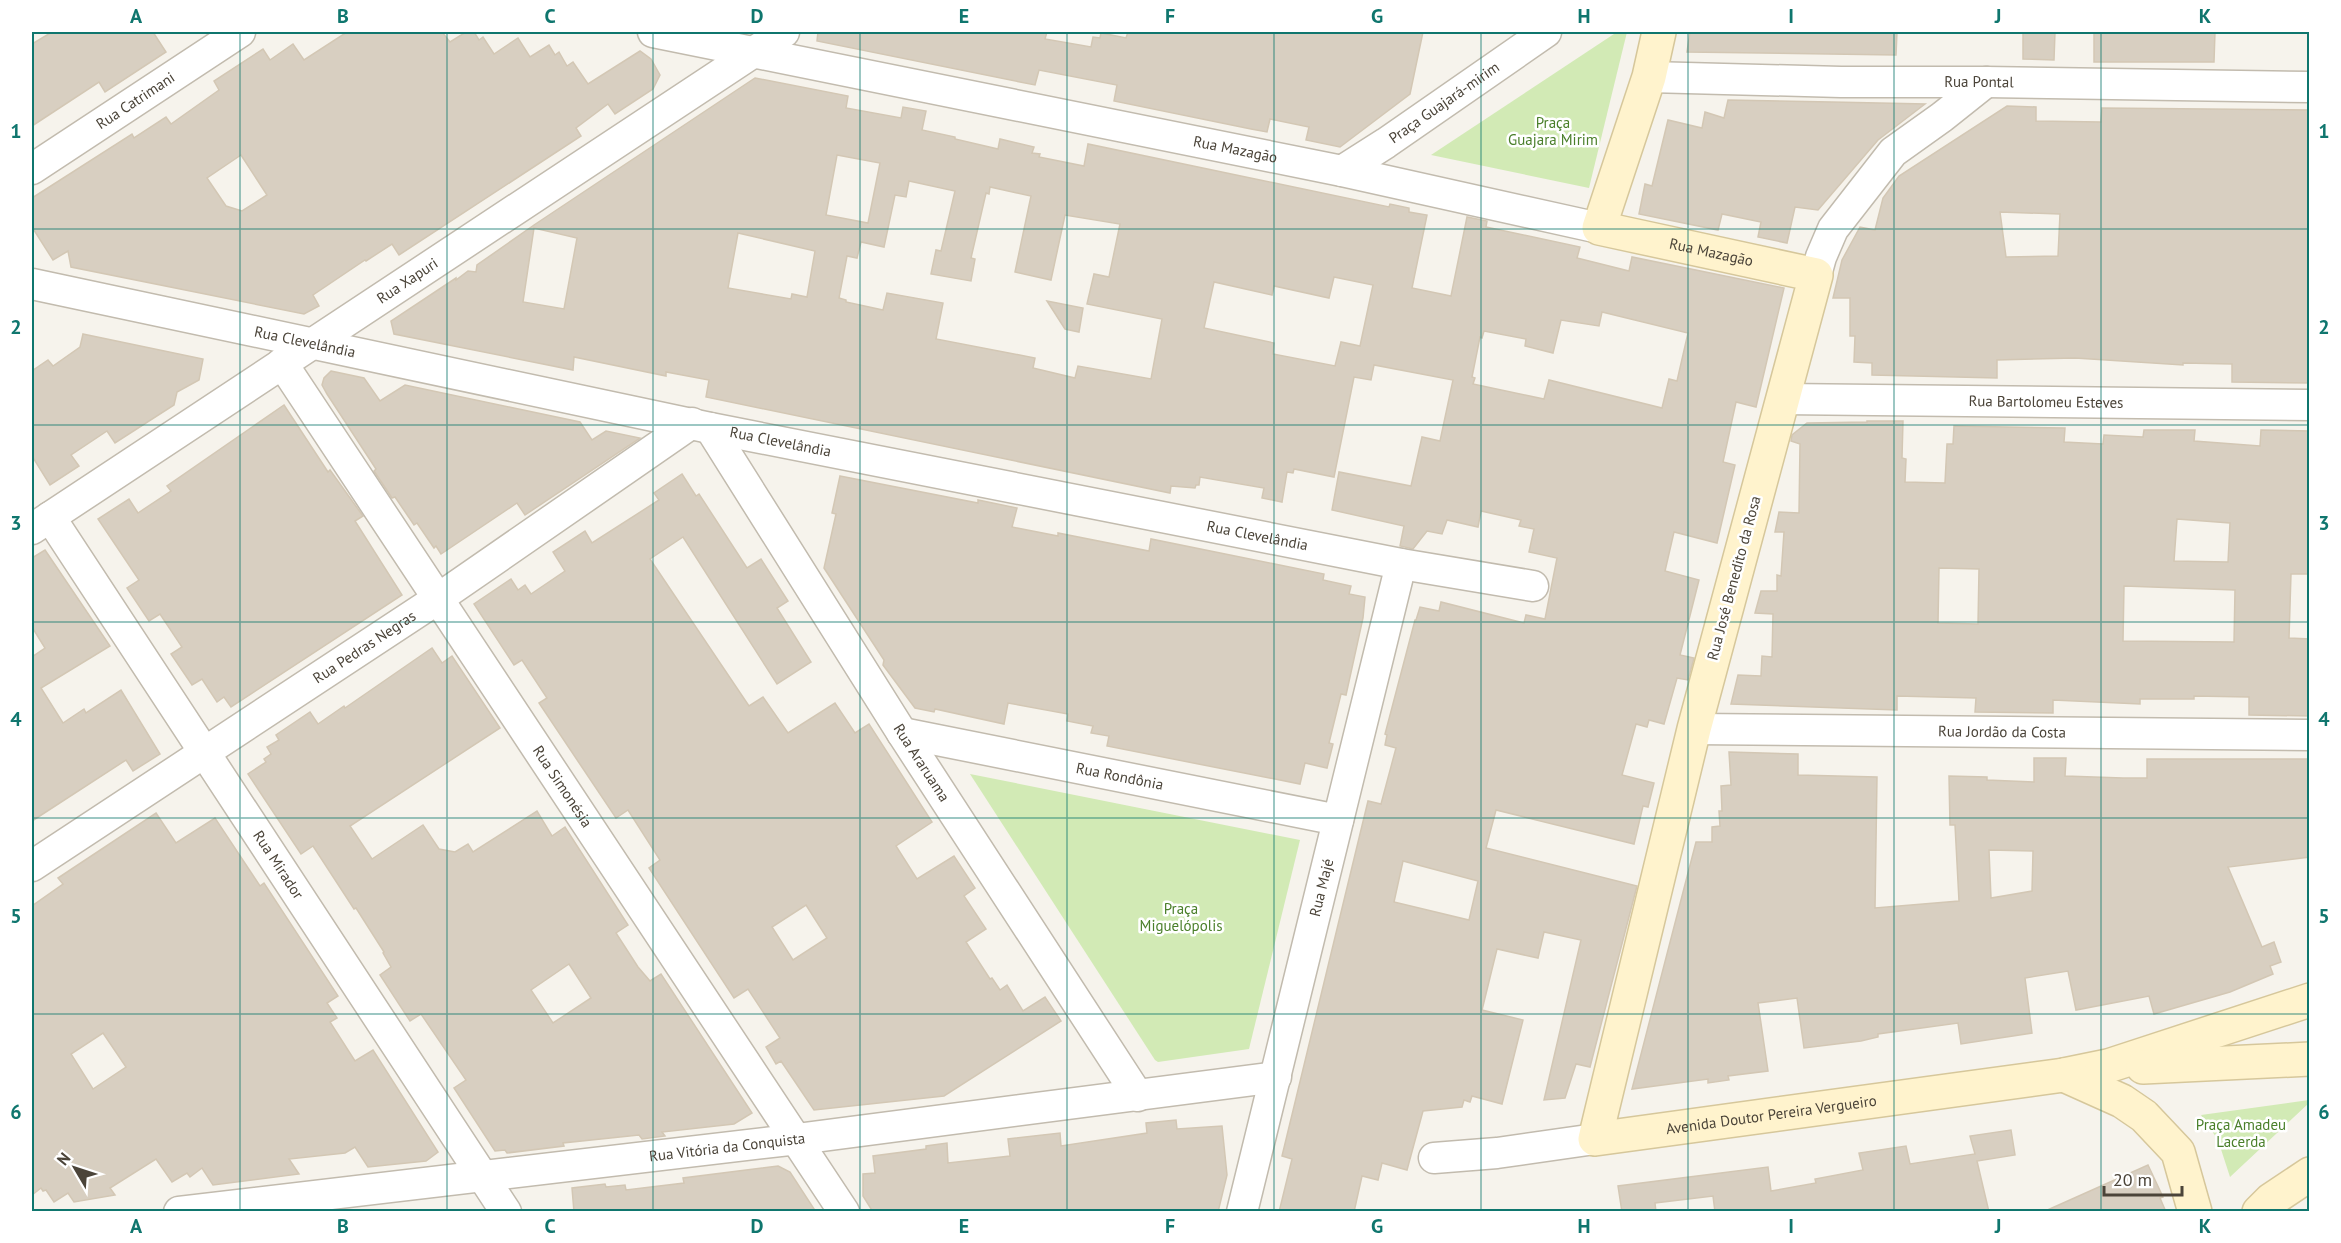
<svg xmlns="http://www.w3.org/2000/svg" width="2341" height="1243" font-family="'PT Sans',sans-serif">
  <rect width="100%" height="100%" fill="#f6f3ec"/>
  <g fill="#d2eab5">
    <polygon points="1617,32 1627,32 1589,188 1431,155"/>
    <polygon points="970,774 1300,840 1249,1049 1158,1062 1155,1060"/>
    <polygon points="2309,1100 2309,1103 2230,1177 2218,1140 2201,1115"/>
  </g>
  <g fill="#d8cfc1" stroke="#d3c7b4" stroke-width="1.5" fill-rule="evenodd">
    <polygon points="52,32 153,32 166,52 105,92 99,82 32,126 32,44"/>
    <path d="M347 32H442L450 42 466 32H474L479 40 483 37 494 54 518 38 530 57 549 45 555 55 559 52 567 66 573 62 588 84 640 51 651 59 660 75 653 89 615 114 608 104 576 128 581 136 399 255 392 244 366 261 365 260 313 295 319 306 304 314 71 267 68 251 53 260 32 227V198L132 134 134 138 166 117 171 124 219 90 214 81 263 49 270 60 293 44 304 60ZM241 155 267 195 242 211 226 206 207 178Z"/>
    <polygon points="818,32 1047,32 1045,39 1091,47 1093,37 1100,38 1101,33 1126,38 1128,32 1423,32 1410,94 1340,147 1306,140 1309,127 1270,119 1267,132 1251,129 1114,101 1117,85 1039,70 1035,85 817,41"/>
    <polygon points="1690,32 1897,32 1896,55 1687,52"/>
    <polygon points="2023,32 2055,32 2054,60 2023,59"/>
    <polygon points="2094,32 2215,32 2214,62 2094,62"/>
    <path d="M755 78 848 96 846 108 901 118 903 107 926 111 922 130 955 137V139L998 149 1000 139 1034 147 1032 153 1040 154 1039 157 1084 166 1088 144 1389 207 1390 204 1409 208V212L1427 215 1412 288 1451 296 1467 217 1487 221 1486 227 1580 247 1577 258 1629 271 1632 257 1784 288 1756 407 1736 402 1723 462 1735 465 1717 543 1674 532 1665 571 1699 580 1680 655 1694 658 1688 680 1677 678 1664 724 1649 720 1647 727 1636 724 1622 775 1654 783 1648 807 1643 806 1634 844 1496 810 1486 848 1637 886 1590 1067 1576 1064 1565 1098 1544 1100 1581 940 1544 932 1538 958 1497 949 1482 1010 1523 1020 1502 1104 1472 1096 1470 1102 1464 1100 1462 1107 1423 1111 1407 1170 1382 1163 1378 1180 1362 1176 1354 1212H1279L1292 1159 1282 1156 1368 801 1381 804 1396 748 1385 745 1387 735 1385 734 1415 620H1416L1420 607 1439 611 1441 602 1524 623 1526 615 1545 619 1557 558 1529 552 1534 529 1519 526 1521 520 1481 511 1478 527 1447 520 1442 534 1427 531 1413 549 1400 546 1404 526 1332 510 1339 472 1411 486 1422 437 1440 441 1453 380 1374 365 1371 380 1354 377 1334 477 1294 469 1293 473 1287 472 1282 502 1262 498 1264 488 1200 477 1199 485H1196L1195 488 1171 486 1170 493 706 397 709 380 666 372V376L574 357 573 370 394 334 391 321 456 278V280L468 271 476 272 477 265 534 225ZM837 155 880 163 868 223 826 215ZM909 181 955 191 941 251 936 250 931 274 971 281 975 259 971 258 986 193 989 194 990 187 1031 196 1015 272 1051 280 1065 215 1120 224 1109 277 1094 274 1087 304 1162 319 1151 379 1078 366 1075 378 1033 368 1035 358 936 339 943 303 887 293 883 310 846 302V300L839 298 847 256 857 258 861 242 884 247 895 195 906 197ZM534 228 577 238 564 309 523 302ZM738 233 815 251 807 297 792 294 791 299 728 288ZM1334 277 1373 285 1360 346 1341 342 1335 366 1273 354 1274 343 1204 328 1214 282 1272 295 1274 286 1329 298ZM1602 312 1688 333 1677 381 1669 379 1662 408 1549 380 1544 399 1473 384 1475 378 1472 377 1480 337 1482 338 1484 331 1526 339 1525 346 1553 353 1561 320 1599 326ZM1403 861 1478 881 1469 920 1394 902Z"/>
    <polygon points="1728,100 1832,102 1925,104 1878,140 1818,210 1795,207 1787,243 1758,237 1761,222 1722,214 1718,230 1639,214 1645,184 1652,186 1668,120 1702,128 1705,112 1724,118"/>
    <path d="M2007 106 2036 107V121L2101 122 2102 108 2310 110V383L2232 382V364L2183 363V365L2075 358 1997 360V378L1872 375V363L1854 362 1855 336H1850V298H1833L1842 260 1860 227 1875 230 1883 198 1899 176ZM2000 212 2060 214 2058 256 2006 257Z"/>
    <polygon points="1047,301 1083,308 1079,332 1065,329"/>
    <polygon points="83,334 203,359 199,380 177,392 174,405 115,443 107,431 71,455 79,466 50,485 32,456 32,371 48,360 53,366 80,347"/>
    <polygon points="331,371 364,378 380,401 405,385 580,422 592,440 606,431 640,438 525,515 517,503 441,554 436,546 434,548 417,523 414,525 395,497 392,498 374,471 376,469 327,394 322,385 324,378"/>
    <polygon points="284,405 328,472 330,470 363,516 355,521 402,595 231,707 224,697 217,702 202,679 192,685 171,654 182,647 160,614 149,621 127,588 139,580 98,519 129,499 138,513 171,491 167,486"/>
    <path d="M1867 421H1903L1902 458 1906 459 1905 482 1945 483 1947 444H1953L1954 426 2065 428 2064 442 2103 444 2104 435 2143 437 2144 430H2195L2194 441 2260 446 2261 430 2310 431V574H2291L2289 638 2310 639V716L2249 715V697L2194 696V699H2140V704L2053 700V713L1975 712 1976 698 1897 696V710L1731 704 1738 675 1761 676 1762 656 1772 657 1773 614 1755 613 1761 591H1777V575L1781 576 1784 532H1775L1779 512 1799 513 1800 444 1791 441 1792 435 1807 423 1867 422ZM2177 519 2230 523 2228 562 2174 561ZM1939 568 1979 569 1978 624 1938 623ZM2124 586 2235 590 2234 642 2123 641Z"/>
    <path d="M682 474 696 496 699 494 747 568 761 559 788 601 777 608 811 662 777 684 683 537 650 559 749 706 763 697 788 733 835 703 855 733 869 724 932 822 896 846 917 879 954 856 975 888 964 896 986 929 966 942 990 979 992 978 1000 990 1007 985 1023 1011 1045 997 1061 1021 944 1096 814 1110 781 1061 776 1064 766 1047 780 1038 748 989 734 998 649 868 660 860 628 810 616 818 539 703 547 698 522 660 514 665 474 604 511 579 518 590 525 585 531 594 565 571 553 552 585 531 592 543 659 500 654 493ZM806 905 827 938 793 960 772 927Z"/>
    <polygon points="840,476 978,503 978,500 1017,508 1012,527 1058,536 1058,533 1149,551 1151,539 1324,574 1323,580 1351,586 1349,594 1365,597 1363,618 1346,695 1341,694 1329,743 1333,744 1327,768 1305,763 1300,784 1107,746 1109,736 1091,733 1093,726 1067,721 1068,714 1008,703 1004,724 935,709 934,712 915,708 883,665 884,660 824,568 836,514 832,513"/>
    <polygon points="45,550 110,646 41,688 63,723 84,709 86,713 121,690 160,754 133,771 126,760 32,821 32,657 45,648 32,627 32,558"/>
    <path d="M432 648 442 663 452 656 500 728 350 826 372 859 423 825 439 849 455 852 468 844 473 852 537 811 552 836 565 827 628 925 616 933 638 967 650 981 661 974 752 1113 734 1124 662 1132 665 1136 642 1139 639 1135 563 1143 564 1146 507 1153 505 1150 495 1151 454 1088 466 1080 421 1014 410 1021 380 975 391 967 383 953 384 952 356 908 354 909 313 846 301 854 248 774 266 762 264 759 271 754 267 747 279 740 276 735 310 712 318 724 344 706 345 708ZM569 964 591 998 553 1023 531 990Z"/>
    <path d="M1729 752 1798 754V775L1877 777 1875 908 1959 901 1955 825H1950L1949 776 1987 777V780L2034 782V758H2066L2065 776 2123 778H2147V759H2310V857L2228 867 2262 947 2274 942 2281 962 2270 966 2273 974 2230 992 2154 1014 2149 996 2076 1010 2068 971 2025 978 2032 1033 1961 1044 1958 1023 1878 1034V1037L1861 1041 1804 1048 1797 998 1758 1003 1768 1071 1728 1076 1729 1080 1708 1083V1079L1632 1089 1696 842H1712V827L1720 826 1719 811H1722L1721 786 1731 785ZM1989 850 2033 851 2032 891 1991 898Z"/>
    <path d="M156 813 176 843 215 818 260 886 264 883 338 996 327 1003 337 1018 330 1022 355 1061 373 1050 438 1152 426 1161 368 1167 355 1147 345 1153 289 1159 299 1174 213 1185 202 1168 190 1177 187 1173 172 1182 156 1159 110 1188 115 1195 74 1202 68 1193 54 1202 46 1190 43 1191 41 1188 32 1195V906L63 884 58 878ZM103 1033 126 1067 93 1089 71 1054Z"/>
    <polygon points="1176,1120 1177,1129 1222,1126 1227,1175 1218,1212 873,1212 863,1196 863,1174 875,1173 873,1156 926,1149 926,1146 947,1143 948,1163 1010,1156 1008,1139 1060,1133 1061,1146 1147,1133 1146,1123"/>
    <polygon points="2011,1130 2015,1155 1977,1161 1989,1212 1715,1212 1713,1196 1655,1203 1656,1212 1622,1212 1618,1186 1768,1167 1771,1191 1816,1183 1815,1179 1863,1170 1859,1153 1906,1146 1910,1164 1975,1154 1970,1136"/>
    <polygon points="2148,1165 2163,1197 2160,1198 2166,1212 2043,1212"/>
    <polygon points="778,1166 790,1172 816,1212 574,1212 572,1188 605,1184 606,1187 625,1185 626,1190 684,1183 683,1178"/>
  </g>
  <g fill="none" stroke-linecap="round" stroke-linejoin="round">
    <defs>
      <g id="street">
        <path id="s1" d="M653 32 1342 171 1599 228"/>
        <path id="s2" d="M1649 77 1841 82H1986L2310 87"/>
        <path id="s3" d="M32 169 240 32"/>
        <path id="s4" d="M1342 171 1386 143 1546 32"/>
        <polyline points="1816,275 1821,257 1833,229 1893,152 1942,117 1986,82"/>
        <path id="s5" d="M32 284 710 428 1401 564 1533 586"/>
        <path id="s6" d="M282 363 844 1212"/>
        <path id="s7" d="M1782 399 2310 405"/>
        <path id="s8" d="M710 428 902 733 1138 1096"/>
        <path id="s9" d="M50 517 506 1212"/>
        <path id="s10" d="M32 529 784 32"/>
        <path id="s11" d="M1694 729 2310 735"/>
        <path id="s12" d="M902 733 1338 820"/>
        <path id="s13" d="M32 866 439 598 692 423"/>
        <polyline points="1434,1158 1497,1153 1595,1139"/>
        <path id="s14" d="M179 1212 798 1139 1276 1077"/>
        <path id="s15" d="M1242 1212 1401 564"/>
      </g>
      <g id="secondary">
        <path id="s16" d="M1659 32 1649 77 1599 228 1816 275 1694 729 1595 1139 2064 1075 2108 1066 2310 1000"/>
        <polyline points="2143,1067 2310,1059"/>
        <polyline points="2064,1075 2122,1101 2144,1116 2178,1152 2195,1212"/>
        <polyline points="2259,1212 2271,1200 2310,1174"/>
      </g>
    </defs>
    <use href="#street" stroke="#c2bbae" stroke-width="33"/>
    <use href="#secondary" stroke="#d6c79b" stroke-width="36"/>
    <use href="#street" stroke="#fff" stroke-width="30"/>
    <use href="#secondary" stroke="#fff3cd" stroke-width="33"/>
  </g>
  <path fill="none" stroke="#0f766e" stroke-width="1.5" stroke-opacity="0.55" d="M240 32V1212M447 32V1212M653 32V1212M860 32V1212M1067 32V1212M1274 32V1212M1481 32V1212M1688 32V1212M1894 32V1212M2101 32V1212M32 229H2310M32 425H2310M32 622H2310M32 818H2310M32 1014H2310"/>
  <g text-anchor="middle" stroke-width="5" stroke-linejoin="round" paint-order="stroke">
    <g font-size="15" fill="#4b4439" stroke="#fff">
      <text dy="5" stroke="none"><textPath href="#s2" startOffset="330">Rua Pontal</textPath></text>
      <text dy="5" stroke="none"><textPath href="#s3" startOffset="124">Rua Catrimani</textPath></text>
      <text dy="5" stroke="none"><textPath href="#s4" startOffset="123">Praça Guajará-mirim</textPath></text>
      <text dy="5" stroke="none"><textPath href="#s1" startOffset="594">Rua Mazagão</textPath></text>
      <text dy="5" stroke="none"><textPath href="#s16" startOffset="320">Rua Mazagão</textPath></text>
      <text dy="5" stroke="none"><textPath href="#s10" startOffset="450">Rua Xapuri</textPath></text>
      <text dy="5" stroke="none"><textPath href="#s5" startOffset="279">Rua Clevelândia</textPath></text>
      <text dy="5" stroke="none"><textPath href="#s7" startOffset="264">Rua Bartolomeu Esteves</textPath></text>
      <text dy="5" stroke="none"><textPath href="#s5" startOffset="765">Rua Clevelândia</textPath></text>
      <text dy="5" stroke="none"><textPath href="#s5" startOffset="1251">Rua Clevelândia</textPath></text>
      <text transform="translate(1734 578) rotate(-75)" y="5">Rua José Benedito da Rosa</text>
      <text dy="5" stroke="none"><textPath href="#s13" startOffset="398">Rua Pedras Negras</textPath></text>
      <text dy="5" stroke="none"><textPath href="#s11" startOffset="308">Rua Jordão da Costa</textPath></text>
      <text dy="5" stroke="none"><textPath href="#s8" startOffset="396">Rua Araruama</textPath></text>
      <text dy="5" stroke="none"><textPath href="#s12" startOffset="222">Rua Rondônia</textPath></text>
      <text dy="5" stroke="none"><textPath href="#s6" startOffset="508">Rua Simonésia</textPath></text>
      <text dy="5" stroke="none"><textPath href="#s9" startOffset="416">Rua Mirador</textPath></text>
      <text dy="5" stroke="none"><textPath href="#s15" startOffset="334">Rua Majé</textPath></text>
      <text dy="5" stroke="none"><textPath href="#s16" startOffset="1497">Avenida Doutor Pereira Vergueiro</textPath></text>
      <text dy="5" stroke="none"><textPath href="#s14" startOffset="552">Rua Vitória da Conquista</textPath></text>
    </g>
    <g font-size="15" fill="#4a7f2a" stroke="#fff">
      <text x="1553" y="128">Praça<tspan x="1553" dy="17">Guajara Mirim</tspan></text>
      <text x="1181" y="914">Praça<tspan x="1181" dy="17">Miguelópolis</tspan></text>
      <text x="2241" y="1130">Praça Amadeu<tspan x="2241" dy="17">Lacerda</tspan></text>
    </g>
  </g>
  <rect width="2341" height="1243" fill="none" stroke="#ffffff" stroke-width="66"/>
  <g transform="translate(75 1168) rotate(309)" stroke="#ffffff" stroke-width="4.5" paint-order="stroke">
  <path d="M0-4.5L10 22L0 15L-10 22Z" fill="#4b4439"/>
  <text y="-9" font-size="16" font-weight="bold" text-anchor="middle" fill="#4b4439">N</text>
  </g>
  <path d="M2104 1186v9h78v-9" fill="none" stroke="#4b4439" stroke-width="3"/>
  <text x="2113" y="1186" font-size="18" fill="#4b4439" stroke="#ffffff" stroke-width="4.5" paint-order="stroke">20 m</text>
  <rect x="33" y="33" width="2275" height="1177" fill="none" stroke="#0f766e" stroke-width="2"/>
  <g font-size="20" text-anchor="middle" font-weight="bold" fill="#0f766e">
    <text x="136" y="23">A</text>
    <text x="343" y="23">B</text>
    <text x="550" y="23">C</text>
    <text x="757" y="23">D</text>
    <text x="964" y="23">E</text>
    <text x="1170" y="23">F</text>
    <text x="1377" y="23">G</text>
    <text x="1584" y="23">H</text>
    <text x="1791" y="23">I</text>
    <text x="1998" y="23">J</text>
    <text x="2205" y="23">K</text>
    <text x="16" y="138">1</text>
    <text x="2324" y="138">1</text>
    <text x="16" y="334">2</text>
    <text x="2324" y="334">2</text>
    <text x="16" y="530">3</text>
    <text x="2324" y="530">3</text>
    <text x="16" y="726">4</text>
    <text x="2324" y="726">4</text>
    <text x="16" y="923">5</text>
    <text x="2324" y="923">5</text>
    <text x="16" y="1119">6</text>
    <text x="2324" y="1119">6</text>
    <text x="136" y="1233">A</text>
    <text x="343" y="1233">B</text>
    <text x="550" y="1233">C</text>
    <text x="757" y="1233">D</text>
    <text x="964" y="1233">E</text>
    <text x="1170" y="1233">F</text>
    <text x="1377" y="1233">G</text>
    <text x="1584" y="1233">H</text>
    <text x="1791" y="1233">I</text>
    <text x="1998" y="1233">J</text>
    <text x="2205" y="1233">K</text>
  </g>
</svg>
